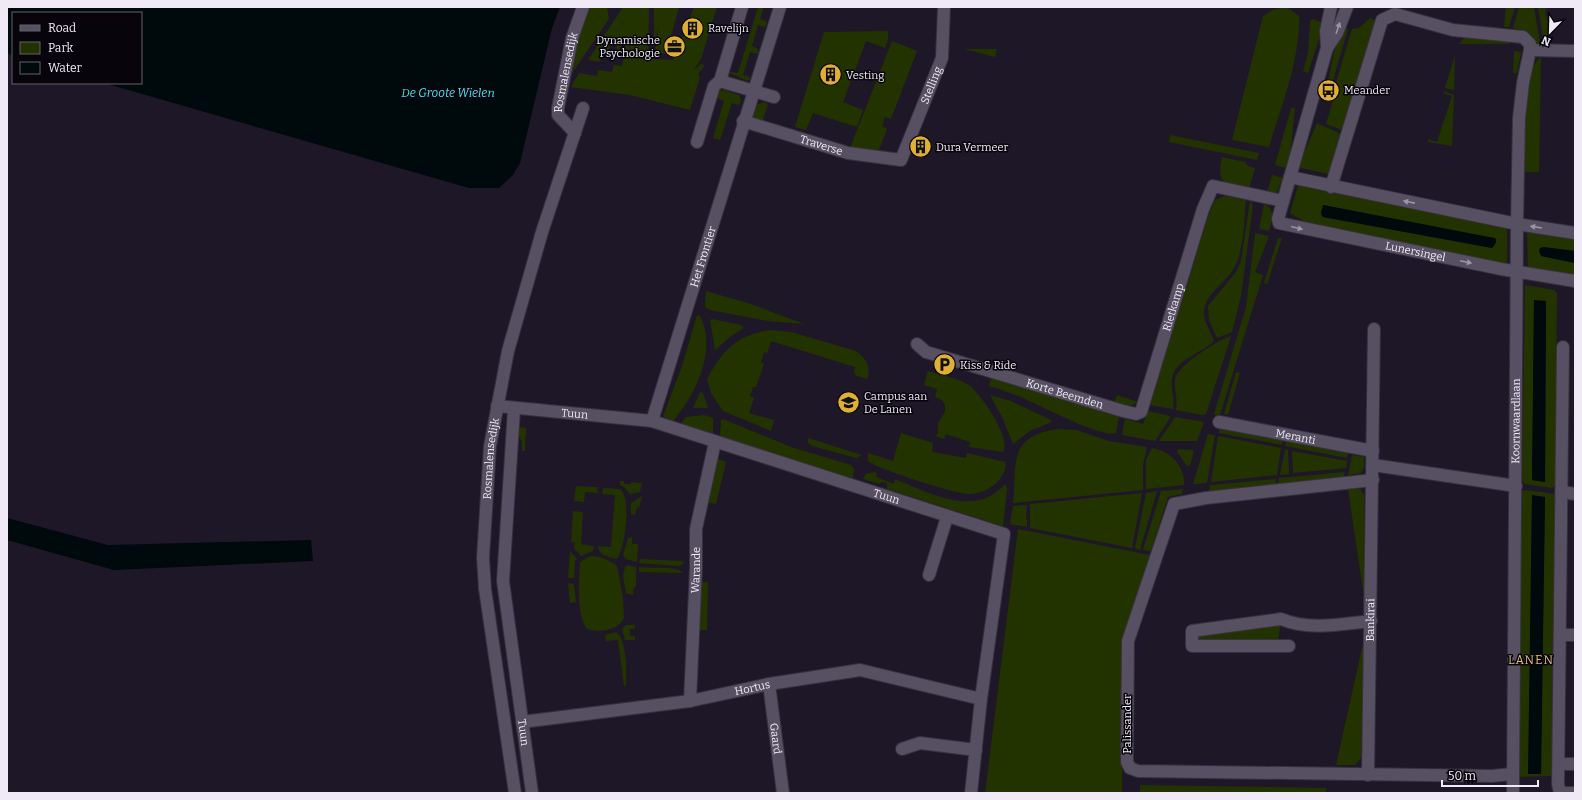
<svg xmlns="http://www.w3.org/2000/svg" width="1582" height="800" font-family="Bitter,serif">
  <rect width="100%" height="100%" fill="#1e1728"/>
  <g fill="#233300" fill-rule="evenodd">
    <polygon points="586,7 607,7 609,19 570,76 569,62"/>
    <polygon points="623,7 649,7 648,52 632,52 625,49 626,41 622,40 620,52 616,52 617,43 610,42 608,56 601,55 600,62 588,60"/>
    <polygon points="654,7 679,7 666,54 655,52 659,23 654,47"/>
    <polygon points="694,7 717,7 701,59 693,71 701,64 704,65 702,70 700,70 698,76 700,77 690,110 630,95 571,87 579,73 597,76 598,70 612,72 614,65 622,66 624,57 673,60"/>
    <polygon points="758,7 764,7 760,19 767,22 765,27 758,25 752,46 758,49 758,54 750,52 743,75 750,77 750,79 748,81 729,73 730,72 738,73"/>
    <path d="M1287 7 1299 16C1300 60 1282 104 1269 147L1232 140 1263 16 1273 10Z"/>
    <polygon points="1506,7 1515,7 1509,27 1504,27"/>
    <path d="M1519 7H1534L1540 44 1535 43C1529 35 1525 30 1513 28Z"/>
    <polygon points="1538,7 1546,7 1545,14 1550,26 1550,44 1544,44"/>
    <polygon points="1370,18 1376,21 1342,130 1326,124 1336,90 1334,89 1352,29 1359,28"/>
    <polygon points="1312,19 1324,23 1308,73 1303,71 1308,54 1310,21"/>
    <polygon points="1344,28 1348,29 1331,87 1327,87 1334,52"/>
    <polygon points="888,31 888,40 885,48 866,41 843,102 863,110 857,127 813,113 806,130 795,127 824,32"/>
    <polygon points="1466,36 1509,39 1509,44 1459,44"/>
    <polygon points="892,41 917,51 891,119 885,117 882,126 887,129 878,152 850,148"/>
    <polygon points="964,49 997,49 995,57"/>
    <polygon points="1514,51 1521,52 1517,73 1513,73"/>
    <polygon points="1455,55 1454,90 1445,88"/>
    <path d="M1541 57 1539 172H1525C1525 149 1521 70 1541 57Z"/>
    <polygon points="724,90 739,95 741,101 739,105 732,103 720,140 713,138 724,101 717,98 719,91"/>
    <polygon points="1444,91 1454,95 1452,146 1428,142 1428,139 1437,142 1452,96 1443,93"/>
    <polygon points="763,102 768,104 762,123 751,120 756,105"/>
    <polygon points="1291,108 1295,108 1290,156 1286,168 1275,165"/>
    <polygon points="1317,123 1341,134 1329,174 1301,168 1300,163"/>
    <polygon points="1170,135 1259,153 1257,160 1169,142"/>
    <path d="M1222 157 1245 162 1248 166 1255 168 1249 189C1225 185 1216 184 1222 157Z"/>
    <polygon points="1272,175 1283,178 1277,192 1267,193"/>
    <path d="M1302 185 1507 227V262L1502 264 1318 229 1290 213 1298 186ZM1323 205 1494 238 1496 240 1492 248 1323 217 1321 216Z"/>
    <path d="M1225 196 1246 200C1244 221 1244 245 1236 264 1229 282 1202 294 1204 315 1205 324 1211 332 1214 341 1202 353 1176 359 1172 378 1170 388 1175 399 1173 409L1150 405 1209 214 1215 200Z"/>
    <polygon points="1250,201 1253,205 1241,296 1232,332 1217,338 1209,320 1208,306 1236,272 1241,261"/>
    <path d="M1264 204C1276 209 1272 221 1269 231L1259 229Z"/>
    <polygon points="1533,230 1575,237 1575,251 1543,247 1541,256 1575,263 1575,275 1528,268 1527,232"/>
    <polygon points="1255,233 1269,236 1255,272 1263,275 1219,418 1214,414 1246,307"/>
    <polygon points="1278,238 1282,238 1267,284 1264,283"/>
    <path d="M1525 285 1554 290 1557 293 1555 486 1552 488 1525 484 1522 481ZM1534 300 1546 301 1545 482 1532 480Z"/>
    <polygon points="706,291 751,304 804,324 768,321 710,310 705,307"/>
    <path d="M697 315 700 316C718 350 695 395 673 421L663 416 682 366Z"/>
    <polygon points="712,319 741,325 744,328 731,336 715,350 710,320"/>
    <path d="M769 330 791 332 856 351C865 358 872 366 867 379L857 376 854 373 855 367 771 341 767 353 764 352 761 362 764 364 756 387H753L750 396 754 398 749 413 774 420 771 431 723 411 711 393 707 379C723 350 736 336 769 330Z"/>
    <path d="M1231 336 1206 414 1202 415 1176 410C1178 399 1174 389 1175 379 1178 365 1218 340 1231 336Z"/>
    <path d="M928 371C941 375 958 378 969 385 981 394 1012 439 1003 452L969 447 970 442 946 434 944 439 935 436 938 433V423L945 412V405L942 400 935 397 937 389 924 385Z"/>
    <polygon points="1236,372 1240,373 1228,415 1224,414"/>
    <path d="M991 378 1119 417 1116 433C1101 438 1044 407 1027 400 1015 394 1002 390 989 386Z"/>
    <polygon points="700,392 703,393 708,408 693,408"/>
    <polygon points="990,395 1011,401 1051,420 1052,422 1030,431 1013,444 1003,419"/>
    <polygon points="1117,395 1138,402 1129,407 1114,403"/>
    <polygon points="1148,411 1170,416 1170,418 1155,441 1122,435 1125,419 1143,424"/>
    <polygon points="704,415 713,418 713,435 679,426 686,417"/>
    <polygon points="1175,417 1204,422 1197,441 1159,441"/>
    <polygon points="723,419 791,447 851,465 854,469 853,478 720,438 721,420"/>
    <polygon points="519,427 526,428 525,451 522,451 522,441 518,436"/>
    <polygon points="1219,427 1283,439 1282,445 1219,433"/>
    <path d="M1058 429 1076 430 1109 441 1147 447 1143 465V490L1013 503C1017 464 1007 436 1058 429Z"/>
    <path d="M901 433 933 443 932 452 966 458 967 453 1005 462C1007 468 1003 474 1000 479 993 488 982 493 971 494 958 495 877 469 868 461V453L893 461Z"/>
    <polygon points="1208,434 1215,435 1207,483 1193,484"/>
    <polygon points="1218,436 1281,448 1277,475 1211,482"/>
    <polygon points="808,438 862,455 856,458 812,446 808,443"/>
    <polygon points="1287,440 1348,452 1347,458 1285,446"/>
    <path d="M1152 448C1170 451 1185 466 1184 485L1146 489V460Z"/>
    <polygon points="1178,449 1194,450 1190,466 1187,466 1177,452"/>
    <polygon points="1285,449 1288,450 1289,474 1280,475"/>
    <polygon points="1292,451 1347,461 1346,468 1293,473"/>
    <polygon points="1352,455 1364,457 1364,468 1361,473 1348,475"/>
    <polygon points="718,459 726,462 716,504 707,502"/>
    <path d="M875 472 877 473 876 477 894 484 895 479C922 490 957 509 986 498 994 495 999 489 1006 484L1007 491 1003 526 887 489V483L881 482 880 484 863 479 866 474Z"/>
    <polygon points="1345,472 1344,478 1278,484 1279,478"/>
    <polygon points="1276,479 1275,485 1209,491 1210,485"/>
    <polygon points="620,481 624,481 624,484 631,484 631,482 642,483 640,492 630,494 624,487 620,485"/>
    <polygon points="576,486 597,487 598,493 585,492 584,502 574,501"/>
    <path d="M603 488 620 489C632 498 625 547 617 559 609 557 598 555 598 546L611 547 615 495 602 494Z"/>
    <polygon points="1183,489 1182,494 1168,497 1151,551 1143,550 1161,491"/>
    <polygon points="1348,489 1360,489 1364,495 1364,597"/>
    <path d="M1526 490 1555 494 1552 776 1519 777 1521 491ZM1532 496 1545 497 1541 774H1529Z"/>
    <polygon points="1157,491 1140,550 1135,548 1146,493"/>
    <polygon points="1142,493 1132,548 1030,528 1030,504"/>
    <polygon points="642,496 639,508 637,507 635,515 631,514 631,503"/>
    <polygon points="1027,505 1026,519 1027,519 1027,527 1010,524 1013,506"/>
    <polygon points="573,511 583,512 581,544 594,546 593,551 581,556 574,548 575,543 571,542"/>
    <polygon points="1018,529 1150,555 1123,644 1122,793 985,793"/>
    <polygon points="632,537 632,544 638,544 637,562 626,559 623,555 628,538"/>
    <polygon points="570,551 577,559 575,561 574,578 568,578"/>
    <path d="M590 556C599 556 610 560 617 566L623 598 624 618C618 631 599 633 587 629 576 614 579 580 580 562Z"/>
    <polygon points="640,559 684,561 683,564 679,566 639,563"/>
    <polygon points="628,565 636,567 636,587 634,587 633,595 626,593 623,575 625,567"/>
    <path d="M639 567C650 569 677 565 683 573L639 572Z"/>
    <polygon points="699,582 708,582 707,630 698,630"/>
    <polygon points="568,583 574,584 576,602 570,603"/>
    <polygon points="1281,623 1277,644 1194,643 1193,633"/>
    <polygon points="626,625 635,625 635,629 630,629 630,636 635,636 635,640 625,640 622,629"/>
    <path d="M616 632C627 640 627 673 626 685L624 687 618 640 606 641 605 635Z"/>
    <polygon points="1362,648 1364,648 1361,758 1355,765 1336,765"/>
    <polygon points="1140,785 1327,788 1325,793 1140,793"/>
  </g>
  <g fill="#00090b">
    <polygon points="7,7 560,7 552,28 520,163 513,175 499,188 469,188 104,83 141,83 141,13 13,13 13,55 7,53"/>
    <polygon points="1323,205 1494,238 1496,239 1496,243 1492,248 1323,217 1321,213"/>
    <polygon points="1543,247 1575,251 1575,263 1541,256 1539,251 1540,248"/>
    <polygon points="1534,300 1546,301 1545,482 1532,480"/>
    <polygon points="1532,495 1545,497 1541,774 1528,774"/>
    <polygon points="7,518 108,545 311,540 313,561 114,570 7,540"/>
  </g>
  <g fill="none" stroke-linecap="round" stroke-linejoin="round">
    <defs>
      <g id="minor">
        <path id="s1" d="M1331 7 1326 31 1327 48 1278 219 1279 223 1501 269 1575 281"/>
        <polyline points="1327,48 1337,33 1347,7"/>
        <polyline points="720,81 774,97"/>
        <path id="s2" d="M743 121 848 153 901 160 942 58 944 7"/>
        <path id="s3" d="M575 133 558 115V108L572 38 583 7"/>
        <polyline points="697,142 714,86 720,81 742,7"/>
        <polyline points="1290,177 1517,224 1575,233"/>
        <polyline points="1331,187 1382,20 1395,14 1453,30 1523,37 1530,44 1530,50 1575,51"/>
        <path id="s4" d="M917 344 926 352 1123 411 1136 414 1141 412 1203 209 1213 186 1283 201"/>
        <path id="s5" d="M497 406 652 421 1004 534 981 699 971 793"/>
        <path id="s6" d="M514 409 503 581 532 793"/>
        <path id="s7" d="M652 421 780 7"/>
        <path id="s8" d="M1219 422 1373 451"/>
        <polyline points="1373,465 1516,486"/>
        <polyline points="1373,480 1206,498 1174,504 1128,641 1127,762 1130,768 1138,771 1492,776 1512,774"/>
        <polyline points="1562,492 1575,494"/>
        <polyline points="929,575 947,517"/>
        <polyline points="1561,635 1575,635"/>
        <path d="M1289 646H1192V631L1281 619C1310 631 1341 624 1371 621"/>
        <path id="s9" d="M769 684 783 793"/>
        <path id="s10" d="M690 701 696 568V529L715 442"/>
        <path id="s11" d="M522 722 690 701 769 684 860 670 981 699"/>
        <polyline points="902,749 920,743 976,750"/>
        <polyline points="1559,764 1575,764"/>
        <path id="s12" d="M1368 775 1374 329"/>
        <path id="s13" d="M515 793 485 589 483 558 490 446 508 351 542 232 583 108"/>
        <path id="s14" d="M1513 793 1517 224 1519 118 1523 83 1530 50"/>
        <polyline points="1560,793 1558,784 1563,347"/>
        <polyline points="1560,793 1575,793"/>
      </g>
    </defs>
    <use href="#minor" stroke="#36313e" stroke-width="14"/>
    <use href="#minor" stroke="#574f62" stroke-width="12"/>
  </g>
  <defs><path id="oneway-solid" d="M-6-.8H1V-3.2L6.5 0L1 3.2V.8H-6Z"/></defs>
  <g fill="#9b95a5">
    <use href="#oneway-solid" transform="translate(1338 28) rotate(-71)"/>
    <use href="#oneway-solid" transform="translate(1409 202) rotate(-169)"/>
    <use href="#oneway-solid" transform="translate(1536 227) rotate(-171)"/>
    <use href="#oneway-solid" transform="translate(1297 228) rotate(14)"/>
    <use href="#oneway-solid" transform="translate(1466 262) rotate(12)"/>
  </g>
  <defs>
    <symbol id="building-disc" viewBox="-11 -11 22 22"><circle r="9.5" fill="#e0b034" stroke="#07050b"/><path d="M-4-6H4V6H1V3H-1V6H-4ZM-2.5-4.3h1.7v1.8h-1.7ZM.8-4.3h1.7v1.8H.8ZM-2.5-1h1.7V.8h-1.7ZM.8-1h1.7V.8H.8Z" fill="#111"/></symbol>
    <symbol id="office-disc" viewBox="-11 -11 22 22"><circle r="9.5" fill="#e0b034" stroke="#07050b"/><path d="M-6-3h4V-5.5h4V-3h4V5H-6ZM-1-4.5V-3h2v-1.5ZM-6 0V1H6V0Z" fill="#111"/></symbol>
    <symbol id="bus-disc" viewBox="-11 -11 22 22"><circle r="9.5" fill="#e0b034" stroke="#07050b"/><path d="M-5-6H5V4H4V6H2V4H-2V6H-4V4H-5ZM-3.5-4V0h7V-4ZM-3.5 1.2v1.5H-2V1.2ZM2 1.2v1.5H3.5V1.2Z" fill="#111"/></symbol>
    <symbol id="parking-disc" viewBox="-11 -11 22 22"><circle r="9.5" fill="#e0b034" stroke="#07050b"/><path d="M-3.5-5.5H1a3.5 3.5 0 0 1 0 7H-1V5.5H-3.5ZM-1-3.4V-.6H.8a1.4 1.4 0 0 0 0-2.8Z" fill="#111"/></symbol>
    <symbol id="school-disc" viewBox="-11 -11 22 22"><circle r="9.5" fill="#e0b034" stroke="#07050b"/><path d="M0-5L7-2L0 1L-7-2ZM-4 1L0 2.5L4 1V4Q0 6-4 4Z" fill="#111"/></symbol>
  </defs>
  <g fill-rule="evenodd">
    <use href="#building-disc" x="680" y="16" width="25" height="25"/>
    <use href="#office-disc" x="662" y="34" width="25" height="25"/>
    <use href="#building-disc" x="818" y="62" width="25" height="25"/>
    <use href="#bus-disc" x="1316" y="78" width="25" height="25"/>
    <use href="#building-disc" x="908" y="134" width="25" height="25"/>
    <use href="#parking-disc" x="932" y="352" width="25" height="25"/>
    <use href="#school-disc" x="836" y="390" width="25" height="25"/>
  </g>
  <g text-anchor="middle" stroke-width="3" stroke-linejoin="round" paint-order="stroke">
    <g font-size="11" fill="#efeaf6" stroke="#07050b" text-anchor="start">
      <text x="708" y="32">Ravelijn</text>
      <text x="660" y="44" text-anchor="end">Dynamische<tspan x="660" dy="13">Psychologie</tspan></text>
      <text x="846" y="79">Vesting</text>
      <text x="1344" y="94">Meander</text>
      <text x="936" y="151">Dura Vermeer</text>
      <text x="960" y="369">Kiss &amp; Ride</text>
      <text x="864" y="400">Campus aan<tspan x="864" dy="13">De Lanen</tspan></text>
    </g>
    <g font-size="11" fill="#efeaf6" stroke="#07050b">
      <text dy="4" stroke="none"><textPath href="#s3" startOffset="68">Rosmalensedijk</textPath></text>
      <text dy="4" stroke="none"><textPath href="#s2" startOffset="244">Stelling</textPath></text>
      <text dy="4" stroke="none"><textPath href="#s2" startOffset="82">Traverse</textPath></text>
      <text dy="4" stroke="none"><textPath href="#s1" startOffset="363">Lunersingel</textPath></text>
      <text dy="4" stroke="none"><textPath href="#s7" startOffset="172">Het Frontier</textPath></text>
      <text dy="4" stroke="none"><textPath href="#s4" startOffset="346">Rietkamp</textPath></text>
      <text dy="4" stroke="none"><textPath href="#s4" startOffset="157">Korte Beemden</textPath></text>
      <text dy="4" stroke="none"><textPath href="#s5" startOffset="78">Tuun</textPath></text>
      <text dy="4" stroke="none"><textPath href="#s14" startOffset="372">Koornwaardlaan</textPath></text>
      <text dy="4" stroke="none"><textPath href="#s8" startOffset="78">Meranti</textPath></text>
      <text dy="4" stroke="none"><textPath href="#s13" startOffset="337">Rosmalensedijk</textPath></text>
      <text dy="4" stroke="none"><textPath href="#s5" startOffset="402">Tuun</textPath></text>
      <text dy="4" stroke="none"><textPath href="#s10" startOffset="131">Warande</textPath></text>
      <text dy="4" stroke="none"><textPath href="#s12" startOffset="155">Bankirai</textPath></text>
      <text dy="4" stroke="none"><textPath href="#s11" startOffset="233">Hortus</textPath></text>
      <text transform="translate(1127 724) rotate(-90)" y="4">Palissander</text>
      <text dy="4" stroke="none"><textPath href="#s6" startOffset="325">Tuun</textPath></text>
      <text dy="4" stroke="none"><textPath href="#s9" startOffset="55">Gaard</textPath></text>
    </g>
    <g font-size="12" font-style="italic" fill="#47e3f3" stroke="#07050b">
      <text x="448" y="97">De Groote Wielen</text>
    </g>
    <g font-size="12" letter-spacing="1" fill="#ddbd73" stroke="#07050b">
      <text x="1531" y="664">LANEN</text>
    </g>
  </g>
  <rect width="1582" height="800" fill="none" stroke="#efeaf6" stroke-width="16"/>
  <rect x="12" y="12" width="130" height="72" fill="#07050b" stroke="#646169"/>
  <rect x="20" y="25" width="20" height="6" fill="#574f62" stroke="#646169"/>
  <text x="48" y="32" font-size="12" fill="#efeaf6">Road</text>
  <rect x="20" y="42" width="20" height="12" fill="#233300" stroke="#646169"/>
  <text x="48" y="52" font-size="12" fill="#efeaf6">Park</text>
  <rect x="20" y="62" width="20" height="12" fill="#00090b" stroke="#646169"/>
  <text x="48" y="72" font-size="12" fill="#efeaf6">Water</text>
  <g transform="translate(1550 32) rotate(203)" stroke="#07050b" stroke-width="3" paint-order="stroke">
  <path d="M0-3L7 15L0 10L-7 15Z" fill="#efeaf6"/>
  <text y="-6" font-size="11" font-weight="bold" text-anchor="middle" fill="#efeaf6">N</text>
  </g>
  <path d="M1442 780v6h96v-6" fill="none" stroke="#efeaf6" stroke-width="2"/>
  <text x="1448" y="780" font-size="12" fill="#efeaf6" stroke="#07050b" stroke-width="3" paint-order="stroke">50 m</text>
</svg>
